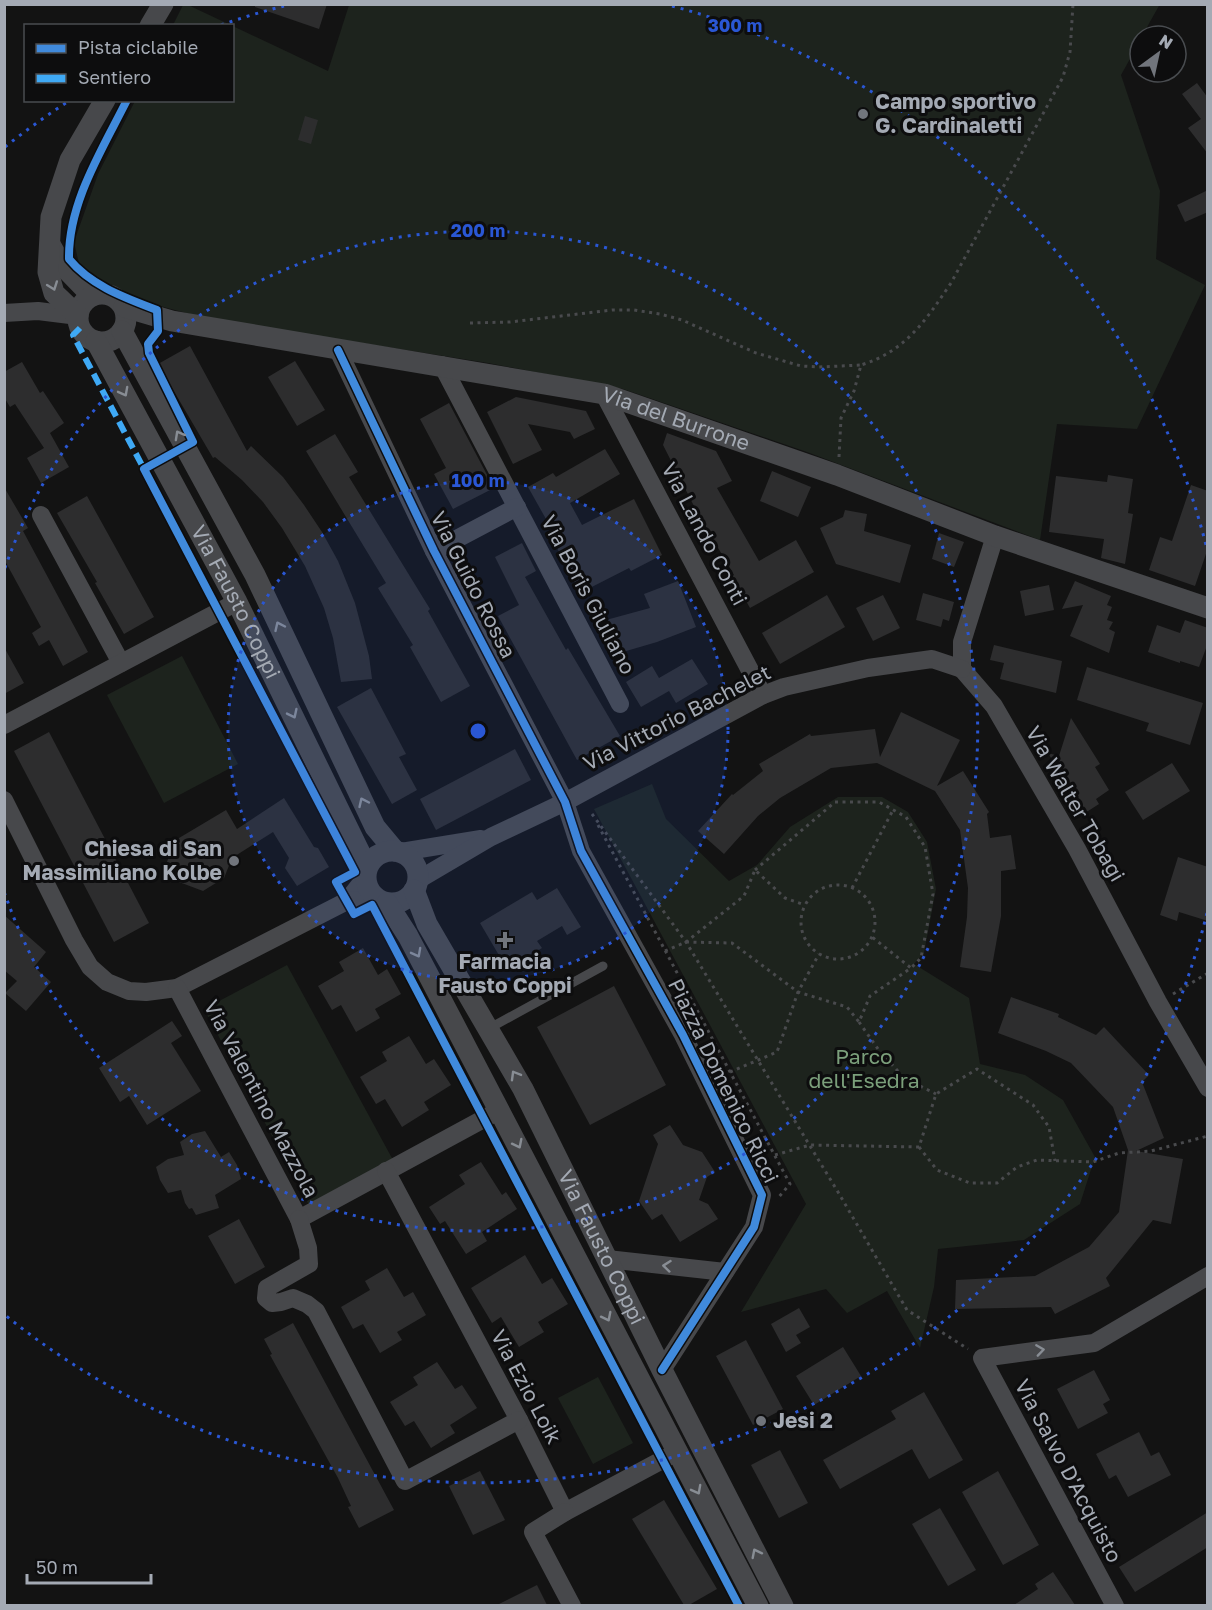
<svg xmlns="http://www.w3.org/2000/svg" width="1212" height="1610" font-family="'Golos Text',sans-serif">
  <rect width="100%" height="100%" fill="#131313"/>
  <g fill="#1d231d">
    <polygon points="1160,4 1142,36 1140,36 1140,41 1121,75 1160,191 1156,259 1205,285 1137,429 1057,424 1040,540 807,452 623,389 488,363 209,319 156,305 108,285 80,268 74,242 98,174 135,101 232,100 232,26 173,25 183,5 188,5 328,71 349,5"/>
    <polygon points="182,656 238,764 164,803 107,695"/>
    <polygon points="652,784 666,819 729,881 757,865 790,827 838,797 882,797 908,812 927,842 936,889 924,953 914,964 969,998 980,1064 1025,1075 1063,1100 1095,1157 1080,1204 1024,1240 938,1249 934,1287 920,1348 887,1291 847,1313 826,1289 741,1312 806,1204 594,809"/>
    <polygon points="287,965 393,1160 309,1205 204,1009"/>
    <polygon points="598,1377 633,1443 593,1464 558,1398"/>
  </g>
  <g fill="#2d2d2e">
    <polygon points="255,4 327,4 319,29 255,7"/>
    <polygon points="1197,83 1208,98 1208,154 1188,128 1201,119 1182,94"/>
    <polygon points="305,116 318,120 311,144 298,140"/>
    <polygon points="1208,190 1208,212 1185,222 1177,205"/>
    <polygon points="190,346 247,451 251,446 283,477 304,505 322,532 338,561 355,603 369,656 372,679 341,682 333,638 324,608 305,566 282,528 263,502 242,480 215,457 213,458 158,364"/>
    <polygon points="295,361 325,410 297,426 268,377"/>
    <polygon points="22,362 40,393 43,391 64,423 50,433 69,467 41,483 27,458 44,448 15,404 10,407 4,397 4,372"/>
    <polygon points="516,397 586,411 595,429 574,439 570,432 528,424 542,450 513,464 487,412"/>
    <polygon points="449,403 494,488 453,509 434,474 446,468 420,419"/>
    <polygon points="667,433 716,451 732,481 717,488 759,561 796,540 814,572 750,608 732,576 734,575 697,512 663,445"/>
    <polygon points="335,434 358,472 349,477 430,609 428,611 470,686 441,702 410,647 413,645 378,588 386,583 306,451"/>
    <polygon points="605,449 620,474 570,503 582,525 634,499 662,555 631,571 629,568 580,593 556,546 560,544 528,487 553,473 556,477"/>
    <polygon points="772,471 811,487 798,517 760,501"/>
    <polygon points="1108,475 1133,479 1128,513 1133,514 1125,564 1101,558 1104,539 1049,532 1056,476 1107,482"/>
    <polygon points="1191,485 1208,491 1208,548 1195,586 1149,570 1160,537 1172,541"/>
    <polygon points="4,487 28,528 23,531 88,652 63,666 49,640 39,646 32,633 41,627 4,559"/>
    <polygon points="87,496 154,617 124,634 95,583 97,582 57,513"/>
    <polygon points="845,510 867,514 864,531 911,545 900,583 836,564 820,528 843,517"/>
    <polygon points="939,533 964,542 954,567 932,559"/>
    <polygon points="522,543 536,571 525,577 566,650 568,648 620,736 577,760 498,616 519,605 495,557"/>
    <polygon points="678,581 696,627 657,642 616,654 606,620 650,608 644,594"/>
    <polygon points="1075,581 1111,596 1107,605 1112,607 1107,620 1113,622 1109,629 1115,632 1109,653 1070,636 1083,605 1062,609"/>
    <polygon points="1049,585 1054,610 1025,616 1020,591"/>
    <polygon points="923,593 954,602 949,621 943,619 941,627 916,620"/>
    <polygon points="827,595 845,627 780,664 762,633"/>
    <polygon points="883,595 900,628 873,641 856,608"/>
    <polygon points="1185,620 1208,628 1208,643 1199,667 1180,661 1180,663 1148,652 1157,625 1180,633"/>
    <polygon points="994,645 1062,661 1056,693 1000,679 1004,663 990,660"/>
    <polygon points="4,647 24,683 4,694"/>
    <polygon points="692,659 708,684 676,703 669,691 641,707 626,682 652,666 659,678"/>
    <polygon points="1087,667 1203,703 1190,745 1146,731 1149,723 1077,700"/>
    <polygon points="371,688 406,754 399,757 417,790 392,804 337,707"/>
    <polygon points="901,712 960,740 937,786 963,771 989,812 987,814 990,838 1011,835 1016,869 1001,871 1001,916 991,972 960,967 967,917 968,888 960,830 935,791 877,763 831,768 780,798 758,816 724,854 698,831 732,794 733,795 763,771 759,764 810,734 811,736 875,729 880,757"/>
    <polygon points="1071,718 1100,764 1095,767 1109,790 1096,799 1099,804 1085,813 1048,753 1059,756"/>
    <polygon points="49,732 149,923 114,942 14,751"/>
    <polygon points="515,749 531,780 436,830 420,799"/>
    <polygon points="1172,763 1190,791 1143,820 1125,792"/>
    <polygon points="284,798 314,847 318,848 329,867 297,886 285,868 289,858 273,832 232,858 224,878 203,891 179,882 167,862 174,841 226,810 237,829"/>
    <polygon points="1178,857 1208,867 1208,921 1179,912 1177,921 1160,915"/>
    <polygon points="557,888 581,927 567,935 562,926 537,941 542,948 507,969 480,923 532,892 537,900"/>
    <polygon points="4,915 46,952 34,967 51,982 26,1011 5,993 17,981 4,970"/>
    <polygon points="363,948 378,975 387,969 401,994 375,1009 380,1018 356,1032 341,1005 332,1010 318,986 344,971 339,962"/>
    <polygon points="614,986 666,1085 590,1125 537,1027"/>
    <polygon points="1011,997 1059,1014 1058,1017 1096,1035 1104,1027 1149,1075 1142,1082 1164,1138 1136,1151 1183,1159 1171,1224 1153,1220 1106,1278 1110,1286 1055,1314 1051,1307 955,1309 956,1280 1035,1276 1089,1247 1119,1212 1128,1150 1113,1107 1071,1063 1046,1051 998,1033"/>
    <polygon points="172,1021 182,1036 171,1043 201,1091 147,1125 129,1096 120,1102 99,1068"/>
    <polygon points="409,1036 426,1064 434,1059 451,1085 424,1102 429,1110 402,1127 385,1099 376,1104 360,1077 387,1061 382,1052"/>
    <polygon points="670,1125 683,1145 702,1152 715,1172 707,1177 699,1200 708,1204 718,1219 680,1242 662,1214 652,1220 639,1201 658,1144 653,1135"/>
    <polygon points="205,1131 221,1157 229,1152 237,1165 241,1179 215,1195 219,1208 196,1215 192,1208 189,1209 185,1203 181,1190 168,1193 160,1180 156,1167 168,1159 184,1155 180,1142 192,1134"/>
    <polygon points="481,1162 502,1195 506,1192 517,1209 482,1232 487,1241 466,1254 445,1221 440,1224 429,1207 465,1184 459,1175"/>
    <polygon points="239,1219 265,1267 235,1284 208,1236"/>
    <polygon points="525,1255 542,1284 552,1278 568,1304 538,1322 544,1332 519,1347 501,1317 492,1323 471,1288"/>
    <polygon points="387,1268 404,1297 413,1292 426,1315 397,1332 402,1340 380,1353 363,1324 353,1329 341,1307 370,1290 365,1281"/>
    <polygon points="799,1308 810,1327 796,1335 801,1343 786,1352 771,1324"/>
    <polygon points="293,1323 394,1510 359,1528 348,1507 351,1506 338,1478 270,1355 272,1354 264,1339"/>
    <polygon points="746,1340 783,1409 753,1425 716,1356"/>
    <polygon points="843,1347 861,1376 814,1405 796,1376"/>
    <polygon points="437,1362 455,1389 462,1385 477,1408 450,1425 455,1433 431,1448 414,1421 405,1426 390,1402 418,1385 413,1377"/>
    <polygon points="1094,1370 1110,1400 1103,1404 1108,1413 1078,1429 1057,1389"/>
    <polygon points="924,1392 963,1460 929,1479 912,1449 840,1489 823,1460 896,1419 891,1411"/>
    <polygon points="1139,1432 1151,1456 1159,1452 1171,1475 1128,1497 1116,1475 1109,1479 1096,1454"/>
    <polygon points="780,1450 808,1503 779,1518 751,1465"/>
    <polygon points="480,1471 505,1520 473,1535 449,1486"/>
    <polygon points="998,1471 1039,1545 1003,1565 962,1492"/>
    <polygon points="664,1500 717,1589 689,1605 684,1605 632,1519"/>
    <polygon points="940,1508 976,1570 948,1586 912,1524"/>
    <polygon points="1208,1512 1208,1547 1135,1592 1119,1567"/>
    <polygon points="1053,1572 1075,1605 1014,1605 1038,1589 1035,1584"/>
    <polygon points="537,1585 547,1605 497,1605"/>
  </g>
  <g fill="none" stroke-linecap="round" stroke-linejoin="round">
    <g stroke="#494a4d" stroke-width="3" stroke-dasharray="3 4.5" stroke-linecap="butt">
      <polyline points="470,323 510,322 612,310 634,310 660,314 682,320 756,353 801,366 819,367 861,365"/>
      <path d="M839 457 841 418 854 391 861 365C906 351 926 320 951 283L1063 77 1070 52 1073 4"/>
      <polyline points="592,814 686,942 838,1192 907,1310 968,1349"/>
      <polyline points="598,825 790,1184 778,1198"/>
      <polyline points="755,870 835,802 879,802 906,817 925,847 933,894 921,958 911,968"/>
      <circle cx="838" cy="922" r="37"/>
      <polyline points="852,888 893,810"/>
      <polyline points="686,942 732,943 798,992 847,1007 859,1022 870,996 911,968 872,937"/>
      <polyline points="665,951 686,942 744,896 755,870 785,898 805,905"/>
      <polyline points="1173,994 1208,973"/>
      <polyline points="859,1022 878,1049 904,1078 936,1094"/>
      <polyline points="730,1072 777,1052 798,992 819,954"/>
      <polyline points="919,1147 937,1170 970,1183 997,1183 1017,1167 1037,1160 1093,1162 1119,1153 1151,1151 1208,1136"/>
      <polyline points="775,1155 810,1145 919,1147 936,1094 977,1069 1033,1105 1049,1127 1055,1161"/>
    </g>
    <polyline stroke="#47484b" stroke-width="9" points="488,1029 603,966"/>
    <g stroke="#47484b" stroke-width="18">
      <polyline points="4,313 38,311 78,316"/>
      <polyline points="338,350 434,551 565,802 581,851 683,1035 762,1195 754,1227 662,1370"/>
      <polyline points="442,365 620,704"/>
      <polyline points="604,394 763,695"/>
      <polyline points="41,515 121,663"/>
      <polyline points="995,536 962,642 962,669 994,706 1077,849 1158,1002 1208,1088"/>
      <polyline points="434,551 517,507"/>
      <polyline points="4,725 237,602"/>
      <polyline points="4,800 74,940 90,967 107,982 129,991 146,992 177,988 347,901 365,878"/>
      <polyline points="401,852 481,839"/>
      <polyline points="418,880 491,837 565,802 763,695 784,687 868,668 932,659 962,669"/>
      <polyline points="347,901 377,899"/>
      <polyline points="177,988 299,1219 500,1110"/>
      <polyline points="386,1171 519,1420 565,1512 677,1452"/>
      <polyline points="299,1219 308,1248 309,1264 267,1288 266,1298 272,1303 281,1302 293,1298 307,1304 316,1311 405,1481 519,1420"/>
      <polyline points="607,1259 725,1272"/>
      <polyline points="565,1512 533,1532 572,1606"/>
      <polyline points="1115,1606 982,1358 1094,1343 1208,1276"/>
    </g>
    <g stroke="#47484b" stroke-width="21">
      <polyline points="150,26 163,4"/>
      <polyline points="51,246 61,264 92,296"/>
      <circle cx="102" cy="318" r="24"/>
      <path id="s1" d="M124 307 172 321 604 394 837 475 995 536 1208 608"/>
      <polyline points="78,316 54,293 48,272 51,217 70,160 105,100"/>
      <polyline points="122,331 255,575 375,827 395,851"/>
      <path id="s2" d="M96 341 237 602 367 867"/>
      <circle cx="392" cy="877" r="26"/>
      <path id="s3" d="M414 890 427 924 523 1089 662 1370 783 1606"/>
      <polyline points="387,903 408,936 758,1606"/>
    </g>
    <polyline stroke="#3fa9f5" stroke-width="6" stroke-dasharray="12 6" stroke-linecap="butt" points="80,328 73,335 144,469"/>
    <defs>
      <g id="cycleway">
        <path d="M127 100C102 150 68 203 69 259 91 286 126 298 157 310L158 331 148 344 149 353 193 442 144 469 355 872 336 882 354 914 372 905 739 1606"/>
        <polyline points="338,350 434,551 565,802 581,851 683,1035 762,1195 754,1227 662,1370"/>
      </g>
    </defs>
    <use href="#cycleway" stroke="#0d0d0e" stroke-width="11"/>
    <use href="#cycleway" stroke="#408adc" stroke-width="8"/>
  </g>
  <defs><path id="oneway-chevron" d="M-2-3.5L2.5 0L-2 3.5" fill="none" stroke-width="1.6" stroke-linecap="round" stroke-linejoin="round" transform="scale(1.5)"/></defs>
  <g stroke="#888d94">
    <use href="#oneway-chevron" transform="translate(53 286) rotate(70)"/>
    <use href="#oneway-chevron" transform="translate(124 392) rotate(62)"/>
    <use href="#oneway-chevron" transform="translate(179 435) rotate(-119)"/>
    <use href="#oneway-chevron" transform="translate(279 626) rotate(-115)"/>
    <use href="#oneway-chevron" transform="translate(293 714) rotate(64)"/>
    <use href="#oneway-chevron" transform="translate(363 802) rotate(-115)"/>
    <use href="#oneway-chevron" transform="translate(417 953) rotate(62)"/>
    <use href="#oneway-chevron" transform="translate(515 1075) rotate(-120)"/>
    <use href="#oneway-chevron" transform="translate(518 1144) rotate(63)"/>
    <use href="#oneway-chevron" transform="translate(667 1266) rotate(-174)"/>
    <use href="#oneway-chevron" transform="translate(607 1317) rotate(63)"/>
    <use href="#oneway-chevron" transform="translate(1040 1350) rotate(-8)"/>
    <use href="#oneway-chevron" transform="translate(697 1490) rotate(62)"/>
    <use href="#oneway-chevron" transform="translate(756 1553) rotate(-117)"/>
  </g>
  <circle cx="478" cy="731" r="250" fill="#2a57d4" fill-opacity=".12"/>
  <g fill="none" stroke="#2a57d4" stroke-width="3" stroke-dasharray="3 6">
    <circle cx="478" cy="731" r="250"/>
    <path d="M5 568A500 500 0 1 1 5 894"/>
    <path d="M1207 913A751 751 0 0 1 5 1315M5 147A751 751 0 0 1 69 101M221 25A751 751 0 0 1 284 6M672 6A751 751 0 0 1 1207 549"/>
  </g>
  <g fill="#71757c" stroke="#0d0d0e" stroke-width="2">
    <circle cx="863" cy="114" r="6"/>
    <circle cx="234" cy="861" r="6"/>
    <path d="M502 931h6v6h6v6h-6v6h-6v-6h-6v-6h6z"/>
    <circle cx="761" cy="1421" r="6"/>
  </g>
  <g text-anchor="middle" stroke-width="6" stroke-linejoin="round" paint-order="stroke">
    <g font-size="21" font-weight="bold" fill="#a4aab4" stroke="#0d0d0e" text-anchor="start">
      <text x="875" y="109">Campo sportivo<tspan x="875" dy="24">G. Cardinaletti</tspan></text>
      <text x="222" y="856" text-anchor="end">Chiesa di San<tspan x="222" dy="24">Massimiliano Kolbe</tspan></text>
      <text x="505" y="969" text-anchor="middle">Farmacia<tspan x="505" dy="24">Fausto Coppi</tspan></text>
      <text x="773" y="1428">Jesi 2</text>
    </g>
    <g font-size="21" fill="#a4aab4" stroke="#0d0d0e">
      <text dy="7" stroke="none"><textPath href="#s1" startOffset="564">Via del Burrone</textPath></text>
      <text transform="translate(704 534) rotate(62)" y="7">Via Lando Conti</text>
      <text transform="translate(473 585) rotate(63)" y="7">Via Guido Rossa</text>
      <text transform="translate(588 595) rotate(62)" y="7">Via Boris Giuliano</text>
      <text dy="7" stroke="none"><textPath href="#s2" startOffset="296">Via Fausto Coppi</textPath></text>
      <text transform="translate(677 718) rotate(-27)" y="7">Via Vittorio Bachelet</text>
      <text transform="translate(1075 804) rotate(60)" y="7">Via Walter Tobagi</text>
      <text transform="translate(723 1081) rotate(64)" y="7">Piazza Domenico Ricci</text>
      <text transform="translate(261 1099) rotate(62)" y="7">Via Valentino Mazzola</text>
      <text dy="7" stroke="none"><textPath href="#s3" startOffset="404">Via Fausto Coppi</textPath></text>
      <text transform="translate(526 1387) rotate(62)" y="7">Via Ezio Loik</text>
      <text transform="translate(1068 1471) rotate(62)" y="7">Via Salvo D'Acquisto</text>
    </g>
    <g font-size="21" fill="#7b9f7b" stroke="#0d0d0e">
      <text x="864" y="1064">Parco<tspan x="864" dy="24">dell'Esedra</tspan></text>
    </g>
  </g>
  <circle cx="478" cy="731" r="9" fill="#2a57d4" stroke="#0d0d0e" stroke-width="3"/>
  <g font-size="18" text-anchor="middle" font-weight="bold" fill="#2a57d4" stroke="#0d0d0e" stroke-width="6" stroke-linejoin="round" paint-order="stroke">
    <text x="735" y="32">300 m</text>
    <text x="478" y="237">200 m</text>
    <text x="478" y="487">100 m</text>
  </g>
  <rect width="1212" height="1610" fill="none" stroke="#a4aab4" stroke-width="12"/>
  <rect x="24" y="24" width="210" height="78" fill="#0d0d0e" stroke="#494c50" stroke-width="1.5"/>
  <rect x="36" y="44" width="30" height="9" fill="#408adc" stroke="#494c50" stroke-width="1.5"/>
  <text x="78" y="54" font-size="18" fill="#a4aab4">Pista ciclabile</text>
  <rect x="36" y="74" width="30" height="9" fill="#3fa9f5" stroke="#494c50" stroke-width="1.5"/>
  <text x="78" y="84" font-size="18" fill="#a4aab4">Sentiero</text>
  <g transform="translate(1158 54) rotate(33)"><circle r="28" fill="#0d0d0e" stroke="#494c50" stroke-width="1.5"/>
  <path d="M0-4.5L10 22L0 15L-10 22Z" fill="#71757c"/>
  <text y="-9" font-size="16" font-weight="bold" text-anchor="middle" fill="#a4aab4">N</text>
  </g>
  <path d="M27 1574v9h124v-9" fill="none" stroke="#a4aab4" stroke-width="3"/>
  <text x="36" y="1574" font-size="18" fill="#a4aab4" stroke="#0d0d0e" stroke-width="4.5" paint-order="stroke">50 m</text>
</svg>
